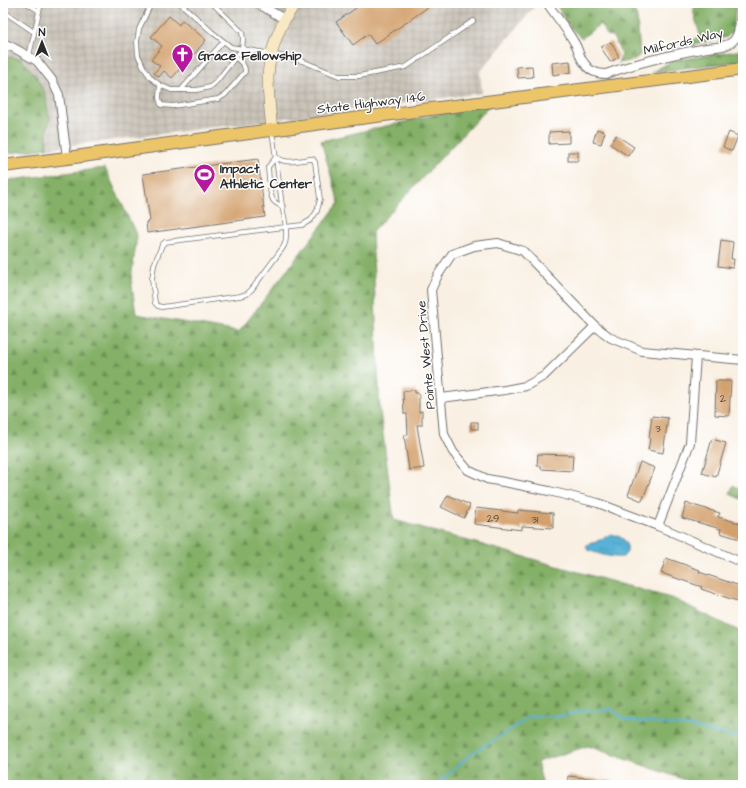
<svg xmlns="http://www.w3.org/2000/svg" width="746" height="788" font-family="'Architects Daughter',sans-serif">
  <defs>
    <pattern id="industrial-grid" width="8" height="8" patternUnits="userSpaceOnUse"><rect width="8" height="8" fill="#c9c3b8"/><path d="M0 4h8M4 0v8" fill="none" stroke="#ada89e"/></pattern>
    <pattern id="forest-firs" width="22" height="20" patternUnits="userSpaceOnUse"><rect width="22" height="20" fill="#84b067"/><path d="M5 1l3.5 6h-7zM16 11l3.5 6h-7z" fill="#6c8f55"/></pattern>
    <pattern id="water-ripples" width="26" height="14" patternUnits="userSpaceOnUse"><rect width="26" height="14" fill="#59b2d7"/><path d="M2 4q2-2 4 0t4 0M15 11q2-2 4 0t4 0" fill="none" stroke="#4a91af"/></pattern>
  </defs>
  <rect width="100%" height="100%" fill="#fff"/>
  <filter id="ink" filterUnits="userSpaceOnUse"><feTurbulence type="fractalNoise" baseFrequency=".025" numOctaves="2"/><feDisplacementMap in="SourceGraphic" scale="8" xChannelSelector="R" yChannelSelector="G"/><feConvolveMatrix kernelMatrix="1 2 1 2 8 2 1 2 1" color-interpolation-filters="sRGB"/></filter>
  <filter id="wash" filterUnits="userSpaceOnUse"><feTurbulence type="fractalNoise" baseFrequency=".012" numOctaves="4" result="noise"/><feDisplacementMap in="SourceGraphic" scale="16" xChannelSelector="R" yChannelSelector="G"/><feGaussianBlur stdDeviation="0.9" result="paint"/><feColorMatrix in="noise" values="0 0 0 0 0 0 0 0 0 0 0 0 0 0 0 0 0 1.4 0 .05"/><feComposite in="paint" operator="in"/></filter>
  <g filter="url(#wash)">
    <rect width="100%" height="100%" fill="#f9f0e3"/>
    <polygon fill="url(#industrial-grid)" points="3,3 535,3 536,5 480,72 482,93 3,154"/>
    <g fill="url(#forest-firs)" stroke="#586e49">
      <path d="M560 3H577L580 5 583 3H632L637 18 640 55 634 60 618 63 622 55 613 37 607 35 600 24 582 38C569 28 564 20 557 5Z"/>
      <polygon points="693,3 736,3 733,31 727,37 686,46 700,35 694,14"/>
      <polygon points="743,50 743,61 652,72 672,61"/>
      <polygon points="3,56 21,59 36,76 46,96 47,106 50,118 47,131 47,148 3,154"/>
      <polygon points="494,101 372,232 380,411 394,520 674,599 743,633 743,785 700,785 588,746 537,762 543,785 3,785 3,181 105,168 137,236 131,279 136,314 239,332 339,203 321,141"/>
      <polygon points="733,485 743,491 743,500 730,494"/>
    </g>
    <path fill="url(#water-ripples)" stroke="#426e81" d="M611 534 618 536 623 539 627 546V552L623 557C611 558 599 554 588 550L586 546 589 543H594Z"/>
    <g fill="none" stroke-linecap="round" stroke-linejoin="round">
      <polyline stroke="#59b2d7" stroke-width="2" points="438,785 440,781 471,754 507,732 530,716 563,716 584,710 602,711 610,708 625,720 692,727 729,736 743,738"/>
    </g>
    <g id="blocks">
      <g fill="#d3a16d">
        <polygon points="363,3 434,3 375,44 368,34 353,45 336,22"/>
        <polygon points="169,16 179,25 182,20 206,40 186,64 185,63 172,78 164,71 159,77 154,73 160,66 151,60 162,46 151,37"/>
        <polygon points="611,42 619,57 610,62 601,47"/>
        <polygon points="570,61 571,72 553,75 552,63"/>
        <polygon points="532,66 533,77 518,78 517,67"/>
        <polygon points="597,129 605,132 601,144 593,142"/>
        <polygon points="569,131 569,143 549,144 549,132"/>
        <polygon points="729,132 738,136 732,151 723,147"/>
        <polygon points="616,135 634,147 628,156 610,144"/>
        <rect x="568" y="152" width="10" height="9"/>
        <polygon points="258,159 265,217 147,233 146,222 150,221 143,174"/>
        <polygon points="721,240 733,242 731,259 734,259 733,268 718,266"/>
        <polygon points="716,381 731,381 729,416 715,415"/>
        <polygon points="415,390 415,393 419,393 419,412 422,411 422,425 417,425 424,468 409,470 404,435 408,435 407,414 404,414 403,391"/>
        <polygon points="652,416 668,418 663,453 648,450 650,439 649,438"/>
        <rect x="471" y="422" width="7" height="7"/>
        <polygon points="712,439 726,443 716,477 702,473"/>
        <polygon points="538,454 573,455 572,471 541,469 541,466 537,466"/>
        <polygon points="640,462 655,468 642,501 628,495"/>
        <polygon points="448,495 470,505 464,518 441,507"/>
        <polygon points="686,503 720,513 718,517 743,524 743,540 720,533 721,529 682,518"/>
        <polygon points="476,508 518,513 518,510 553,513 553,528 522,526 522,530 474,524"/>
        <polygon points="666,558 700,570 699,572 743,587 743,603 701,589 702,587 661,573"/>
        <polygon points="568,776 614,781 614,785 567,785"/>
      </g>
    </g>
  </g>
  <g filter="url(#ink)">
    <use href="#blocks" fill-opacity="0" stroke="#73706b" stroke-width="1"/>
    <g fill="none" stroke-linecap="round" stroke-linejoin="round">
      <defs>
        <g id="lane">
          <polyline points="27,3 39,11"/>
          <polyline points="153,3 149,8 139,29 137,42 138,55 144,68 151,78 160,85 171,90 197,90 210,87 216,82 242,49 243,39 242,32 212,3"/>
          <polyline points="180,3 212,32 231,47 272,54 302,61 339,76 359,76 406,67 473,21"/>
          <polyline points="3,11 34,32"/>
          <polyline points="29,56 41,3"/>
          <path d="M160 85 159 98 161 105 173 106 218 99 225 95 245 72C246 65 240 62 235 57"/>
          <polyline points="181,90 223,42"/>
          <path d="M269 180 268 167 276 157C286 165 298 160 310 159H313L315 162 320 199 317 211 311 220 302 225 285 227 165 242 162 245 154 265 152 279 155 303 158 306 162 307 240 296 247 294 252 289 282 249C285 245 286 242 286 237 287 227 284 216 282 206 279 181 276 156 272 132"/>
          <path d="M270 190C272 201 273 202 283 207"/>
        </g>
        <g id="street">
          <polyline points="257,3 284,19"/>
          <path d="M547 3C556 16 566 28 574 42 579 49 579 58 585 64 590 72 598 74 606 74 639 62 673 54 707 48 715 47 727 47 733 41 741 34 741 13 742 3"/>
          <polyline points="3,43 14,48 37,61 52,80 59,95 67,158"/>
          <polyline points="743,360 642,351 611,338 595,326 523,251 498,243 474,246 452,254 438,275 431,290 444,434 453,452 468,470 487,479 509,483 549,491 598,503 658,526 743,563"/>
          <polyline points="441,398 505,390 526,386 544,376 595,326"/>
          <polyline points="658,526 690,443 696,356"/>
        </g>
        <path id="secondary" d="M272 129C270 112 268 94 268 77 269 54 280 19 297 3"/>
        <polyline id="primary" points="3,166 67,158 337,121 743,69"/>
      </defs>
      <use href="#lane" stroke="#73706b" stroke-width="5.5"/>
      <use href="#street" stroke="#73706b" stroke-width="10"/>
      <use href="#secondary" stroke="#73706b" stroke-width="12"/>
      <use href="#primary" stroke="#73706b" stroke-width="14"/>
      <use href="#lane" stroke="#fff" stroke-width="4"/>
      <use href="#street" stroke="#fff" stroke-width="8"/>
      <use href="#secondary" stroke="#f8e8c3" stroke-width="11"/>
      <use href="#primary" stroke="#edc569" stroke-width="12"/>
    </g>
  </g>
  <defs>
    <symbol id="church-pin" viewBox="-11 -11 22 30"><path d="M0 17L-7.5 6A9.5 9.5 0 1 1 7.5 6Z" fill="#b5179e" stroke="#fff"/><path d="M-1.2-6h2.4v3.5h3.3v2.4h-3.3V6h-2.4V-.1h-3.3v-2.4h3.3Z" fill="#fff"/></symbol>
    <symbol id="stadium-pin" viewBox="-11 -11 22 30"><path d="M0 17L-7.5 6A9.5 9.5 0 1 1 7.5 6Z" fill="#b5179e" stroke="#fff"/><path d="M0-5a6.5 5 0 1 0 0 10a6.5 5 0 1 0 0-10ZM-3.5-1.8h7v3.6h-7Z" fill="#fff"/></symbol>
  </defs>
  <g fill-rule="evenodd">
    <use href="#church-pin" x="170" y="42" width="25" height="34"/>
    <use href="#stadium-pin" x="192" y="162" width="25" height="34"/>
  </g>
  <g text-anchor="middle" stroke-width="3" stroke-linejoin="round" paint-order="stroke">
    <g font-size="11" fill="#55483c">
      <text x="723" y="402">2</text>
      <text x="658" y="432">3</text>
      <text x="493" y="522">29</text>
      <text x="535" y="523">31</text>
    </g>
    <g font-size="13" fill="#2b2b2b" stroke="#fff">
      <text transform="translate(683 41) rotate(-13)" y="5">Milfords Way</text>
      <text transform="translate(371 102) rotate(-7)" y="5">State Highway 146</text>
      <text transform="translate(425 355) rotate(-95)" y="5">Pointe West Drive</text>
    </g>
    <g font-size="13" font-weight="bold" fill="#2b2b2b" stroke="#fff" text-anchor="start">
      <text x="198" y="60">Grace Fellowship</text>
      <text x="220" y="173">Impact<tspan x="220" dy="15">Athletic Center</tspan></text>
    </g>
  </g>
  <rect width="746" height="788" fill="none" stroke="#fff" stroke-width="16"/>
  <g transform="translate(42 42)" stroke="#ffffff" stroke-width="3" paint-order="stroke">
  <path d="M0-3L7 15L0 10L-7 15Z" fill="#2b2b2b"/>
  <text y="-6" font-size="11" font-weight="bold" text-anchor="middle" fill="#2b2b2b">N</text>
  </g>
</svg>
